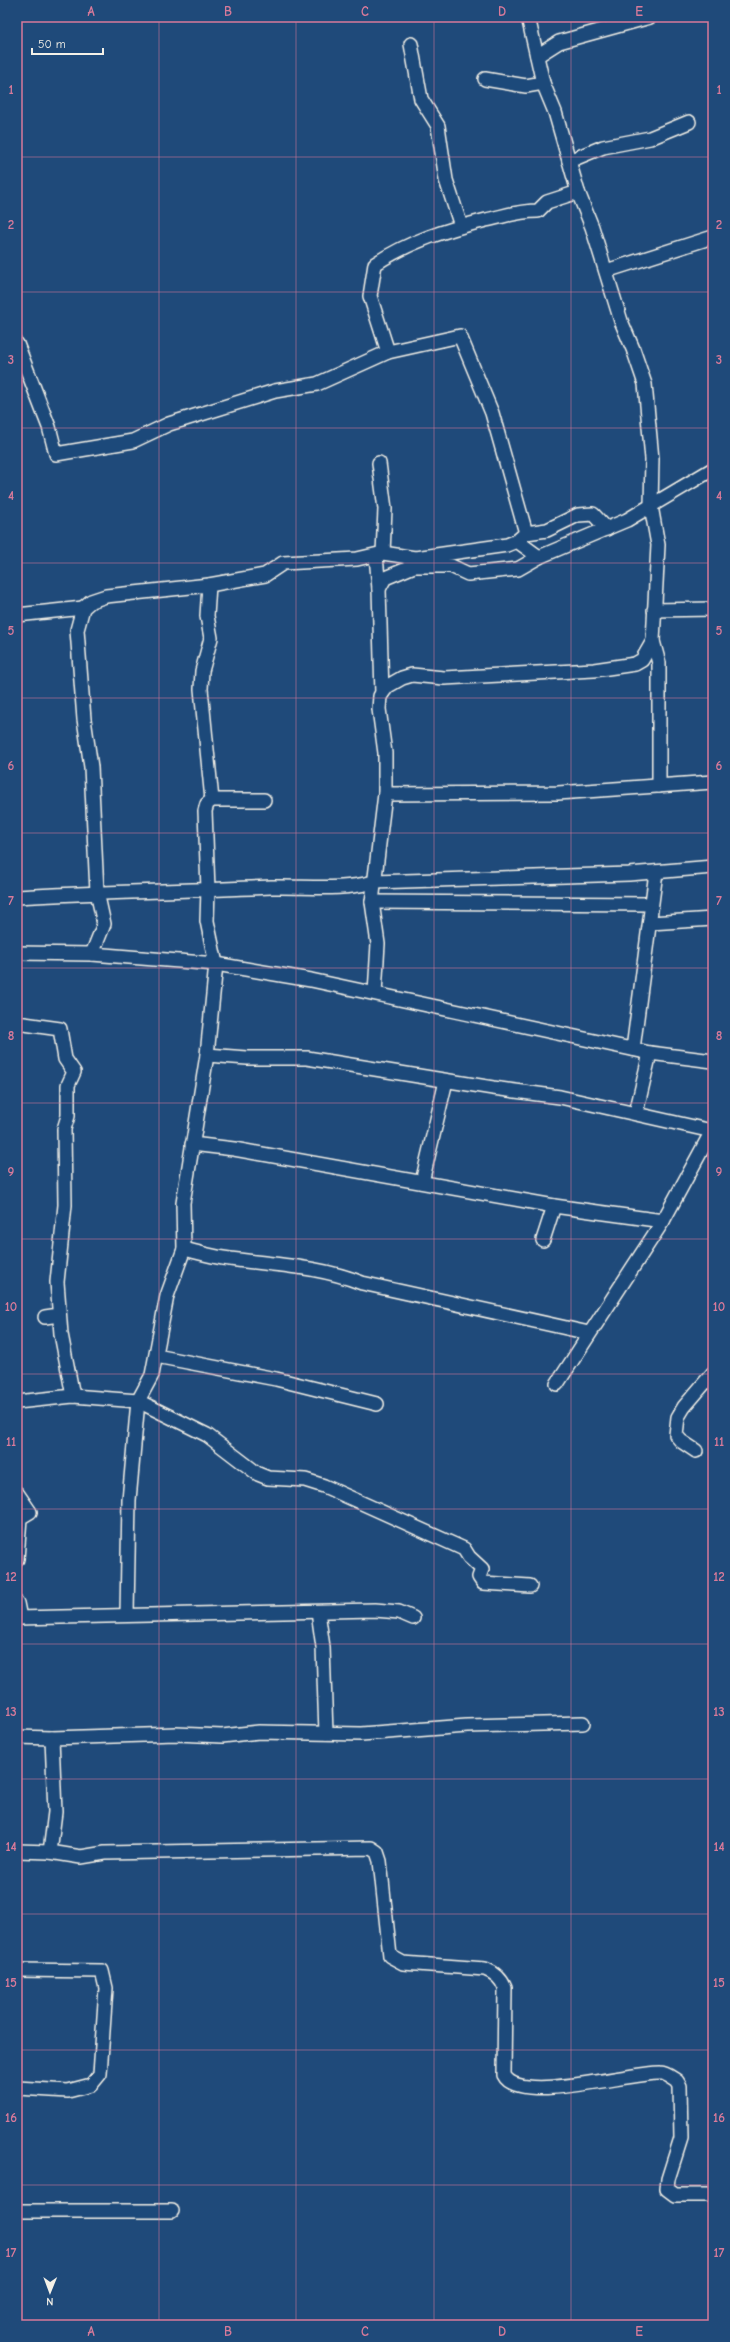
<svg xmlns="http://www.w3.org/2000/svg" width="730" height="2342" font-family="'Comic Neue',sans-serif">
  <rect width="100%" height="100%" fill="#1f4a7a"/>
  <filter id="ink" filterUnits="userSpaceOnUse"><feTurbulence type="fractalNoise" baseFrequency=".025" numOctaves="2"/><feDisplacementMap in="SourceGraphic" scale="8" xChannelSelector="R" yChannelSelector="G"/><feConvolveMatrix kernelMatrix="1 2 1 2 8 2 1 2 1" color-interpolation-filters="sRGB"/></filter>
  <g filter="url(#ink)">
    <g fill="none" stroke-linecap="round" stroke-linejoin="round">
      <defs>
        <g id="minor">
          <polyline points="528,17 543,83 555,112 578,192 592,227 621,321 633,349 645,384 652,459 651,506 658,545 653,641 659,663 659,786"/>
          <polyline points="411,44 421,99 438,126 446,180 461,226"/>
          <polyline points="537,56 559,42 650,17"/>
          <polyline points="485,79 526,86 543,83"/>
          <polyline points="569,161 603,147 650,138 689,122"/>
          <polyline points="606,271 713,237"/>
          <polyline points="17,344 49,427 56,454 133,441 169,424 275,391 317,384 388,352 460,336 492,413 526,533"/>
          <path d="M388 352 370 296 375 264C410 241 446 230 486 220 505 216 518 211 538 211L547 202 578 192"/>
          <polyline points="379,463 385,509 383,553"/>
          <polyline points="517,541 539,557"/>
          <polyline points="376,556 379,589"/>
          <polyline points="209,585 207,616 211,638 202,671 201,689 212,800"/>
          <polyline points="654,610 713,609"/>
          <polyline points="17,615 83,608"/>
          <polyline points="382,694 379,589 385,578 414,566 451,566 468,574 518,569 539,557 627,520 713,469"/>
          <polyline points="385,794 558,793 713,782"/>
          <path d="M17 897C102 892 187 891 271 887 305 886 341 891 374 882L629 874 713 867"/>
          <polyline points="372,902 651,904"/>
          <polyline points="650,923 713,919"/>
          <polyline points="17,953 92,954 216,964 311,980 650,1053 713,1061"/>
          <polyline points="92,954 104,924 97,892 91,767 84,719 77,630 83,608 91,601 106,596 209,585 265,575 283,563 357,559 383,553 415,558 507,545 517,541 526,533 547,530 578,515 593,514 607,529"/>
          <polyline points="375,993 378,944 372,902 385,794 385,753 379,709 380,696 388,686 402,678 412,675 444,678 594,670 635,664 642,660 653,641"/>
          <polyline points="17,1023 60,1029 65,1059 74,1072 68,1085 68,1116 64,1129 65,1205 57,1282 61,1334 73,1396"/>
          <polyline points="633,1049 656,872"/>
          <polyline points="207,1055 247,1058 307,1058 493,1088 560,1097 712,1131 663,1221 557,1384"/>
          <polyline points="636,1113 650,1053"/>
          <polyline points="192,1144 234,1149 554,1206 663,1221"/>
          <polyline points="422,1182 446,1081"/>
          <polyline points="543,1240 554,1206"/>
          <path d="M184 1249C197 1252 210 1256 223 1258 270 1265 317 1265 362 1283L589 1333"/>
          <polyline points="45,1317 59,1315"/>
          <polyline points="156,1356 276,1379 377,1404"/>
          <polyline points="17,1402 73,1396 138,1401 207,1435 258,1474 268,1478 305,1480 324,1486 464,1549 469,1557 482,1569 479,1577 483,1583 530,1586"/>
          <polyline points="696,1451 681,1441 676,1435 678,1417 684,1407 713,1373"/>
          <polyline points="17,1493 30,1512 20,1518 17,1559"/>
          <polyline points="17,1603 20,1618"/>
          <polyline points="318,1612 323,1647 326,1733"/>
          <polyline points="127,1614 129,1500 138,1401 152,1375 167,1296 184,1249 183,1203 207,1055 216,964 207,921 208,889 205,811 207,804 212,800 264,800"/>
          <polyline points="17,1618 375,1610 399,1612 413,1618"/>
          <polyline points="17,1737 52,1738 176,1734 222,1736 259,1732 361,1734 467,1726 583,1723"/>
          <path d="M17 1851 50 1852 81 1857 105 1853 371 1848 377 1852 380 1861 390 1956 403 1963 485 1969C495 1973 501 1978 505 1988L504 2075C518 2105 631 2072 661 2073 666 2073 672 2078 677 2081L680 2086 681 2138 668 2179 667 2189 675 2195H713"/>
          <polyline points="50,1852 55,1812 52,1738"/>
          <polyline points="17,1970 102,1971 106,1988 100,2074 91,2085 68,2091 17,2088"/>
          <polyline points="17,2211 172,2211"/>
        </g>
      </defs>
      <use href="#minor" stroke="#f4f1e8" stroke-width="16"/>
      <use href="#minor" stroke="#1f4a7a" stroke-width="13"/>
    </g>
  </g>
  <path fill="none" stroke="#d87a9a" stroke-width="1" stroke-opacity="0.55" d="M159 17V2325M296 17V2325M434 17V2325M571 17V2325M17 157H713M17 292H713M17 428H713M17 563H713M17 698H713M17 833H713M17 968H713M17 1103H713M17 1239H713M17 1374H713M17 1509H713M17 1644H713M17 1779H713M17 1914H713M17 2050H713M17 2185H713"/>
  <rect width="730" height="2342" fill="none" stroke="#1f4a7a" stroke-width="44"/>
  <g transform="translate(50 2292) rotate(181)" stroke="#1f4a7a" stroke-width="3" paint-order="stroke">
  <path d="M0-3L7 15L0 10L-7 15Z" fill="#f4f1e8"/>
  <text y="-6" font-size="11" font-weight="bold" text-anchor="middle" fill="#f4f1e8">N</text>
  </g>
  <path d="M32 48v6h71v-6" fill="none" stroke="#f4f1e8" stroke-width="2"/>
  <text x="38" y="48" font-size="12" fill="#f4f1e8" stroke="#1f4a7a" stroke-width="3" paint-order="stroke">50 m</text>
  <rect x="22" y="22" width="686" height="2298" fill="none" stroke="#d87a9a" stroke-width="1.5"/>
  <g font-size="13" text-anchor="middle" font-weight="bold" fill="#d87a9a">
    <text x="91" y="16">A</text>
    <text x="228" y="16">B</text>
    <text x="365" y="16">C</text>
    <text x="502" y="16">D</text>
    <text x="639" y="16">E</text>
    <text x="11" y="94">1</text>
    <text x="719" y="94">1</text>
    <text x="11" y="229">2</text>
    <text x="719" y="229">2</text>
    <text x="11" y="364">3</text>
    <text x="719" y="364">3</text>
    <text x="11" y="500">4</text>
    <text x="719" y="500">4</text>
    <text x="11" y="635">5</text>
    <text x="719" y="635">5</text>
    <text x="11" y="770">6</text>
    <text x="719" y="770">6</text>
    <text x="11" y="905">7</text>
    <text x="719" y="905">7</text>
    <text x="11" y="1040">8</text>
    <text x="719" y="1040">8</text>
    <text x="11" y="1176">9</text>
    <text x="719" y="1176">9</text>
    <text x="11" y="1311">10</text>
    <text x="719" y="1311">10</text>
    <text x="11" y="1446">11</text>
    <text x="719" y="1446">11</text>
    <text x="11" y="1581">12</text>
    <text x="719" y="1581">12</text>
    <text x="11" y="1716">13</text>
    <text x="719" y="1716">13</text>
    <text x="11" y="1851">14</text>
    <text x="719" y="1851">14</text>
    <text x="11" y="1987">15</text>
    <text x="719" y="1987">15</text>
    <text x="11" y="2122">16</text>
    <text x="719" y="2122">16</text>
    <text x="11" y="2257">17</text>
    <text x="719" y="2257">17</text>
    <text x="91" y="2336">A</text>
    <text x="228" y="2336">B</text>
    <text x="365" y="2336">C</text>
    <text x="502" y="2336">D</text>
    <text x="639" y="2336">E</text>
  </g>
</svg>
